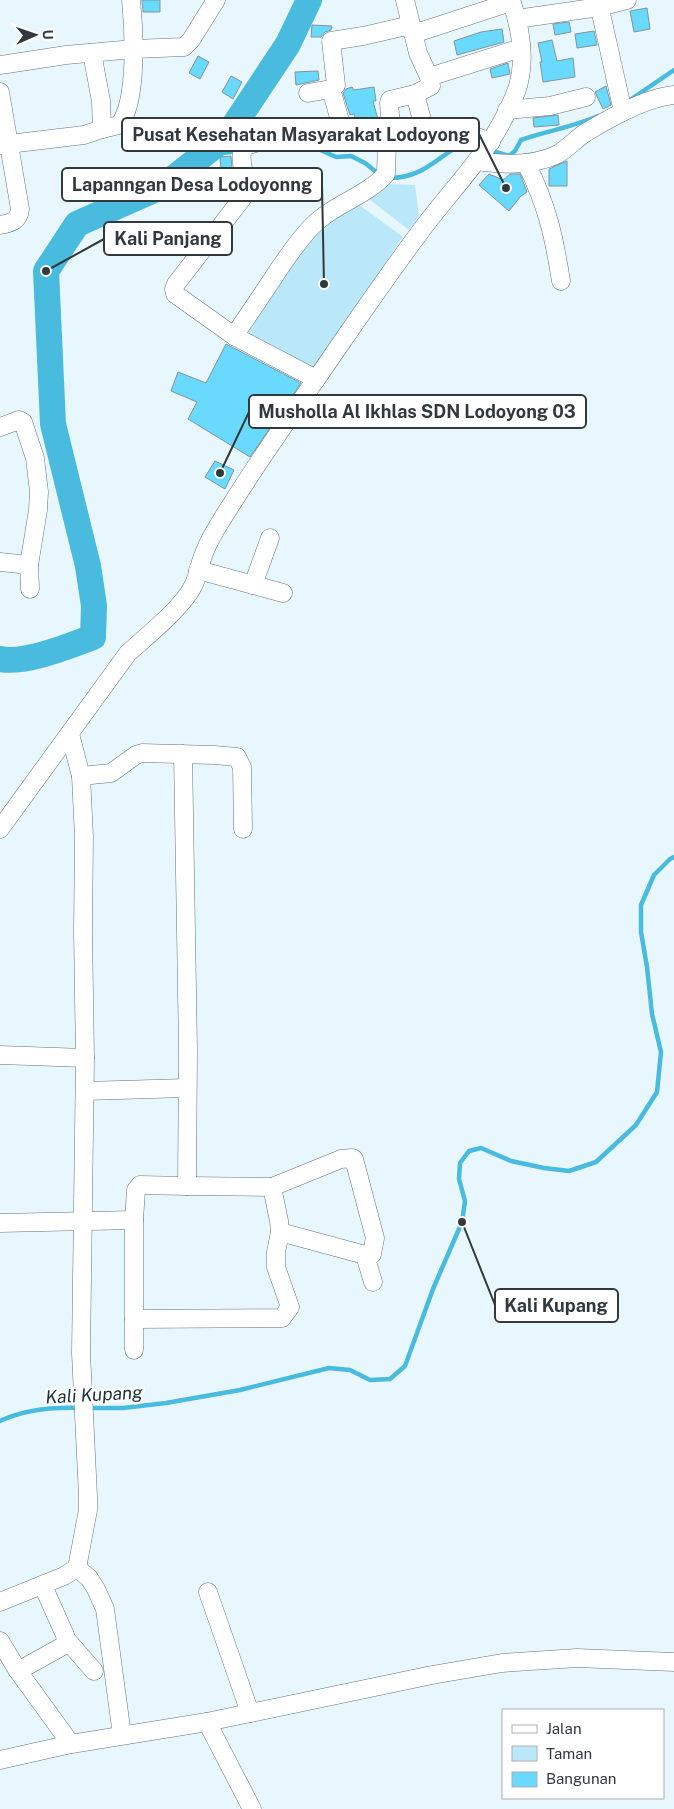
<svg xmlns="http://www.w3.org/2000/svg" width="674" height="1809" font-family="'Public Sans',sans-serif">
  <rect width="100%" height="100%" fill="#e8f7fd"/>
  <g fill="#bbe8f8">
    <polygon points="385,184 415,185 419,216 409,230 365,196"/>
    <polygon points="354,201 403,237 315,369 242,332 323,223"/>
  </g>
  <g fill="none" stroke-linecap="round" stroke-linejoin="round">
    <g stroke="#48bbdf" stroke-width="4.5">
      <polyline points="630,100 674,70"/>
      <polyline points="307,136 309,138 316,148 336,157 351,156 365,163 380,175"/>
      <polyline points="211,149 222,153 239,151"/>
      <path d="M489 150 509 156 515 151 521 140C547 131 573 127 598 116"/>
      <path d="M389 178C425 178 437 156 466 142L470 143"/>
      <polyline points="87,1408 123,1408 166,1403 240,1390 329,1368 350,1370 370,1380 390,1379 405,1366 433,1289 462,1222 465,1201 459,1179 460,1163 469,1151 481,1148 511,1161 544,1168 569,1171 596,1162 636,1125 657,1092 661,1052 652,1014 647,967 641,932 641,905 654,875 670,859 674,857"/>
      <path d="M0 1421C24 1410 54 1407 80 1408"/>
    </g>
    <path stroke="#48bbdf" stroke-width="26" d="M0 659C25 664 69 646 93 637L94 606 88 566 53 424 46 271 77 224 165 185 227 136 288 44 309 0"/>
  </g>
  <g fill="#6ad9fe" stroke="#82949b">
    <polygon points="142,0 160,0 160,12 143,12"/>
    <polygon points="647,8 650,29 634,32 630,11"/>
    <polygon points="569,22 571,32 555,35 553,24"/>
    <polygon points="312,25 332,26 331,30 325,32 321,37 311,37"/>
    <polygon points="502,29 504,42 457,55 454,41 481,32"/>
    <polygon points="594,31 597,45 577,48 575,34"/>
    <polygon points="552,40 557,61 573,58 575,77 543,82 540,62 542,62 538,43"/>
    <polygon points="198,56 209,62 200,79 189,73"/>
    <polygon points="508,63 510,74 492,78 490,69"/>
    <polygon points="318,71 319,80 296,85 295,72"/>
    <polygon points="231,76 242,82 233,99 222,92"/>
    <polygon points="606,86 611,105 603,109 595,92"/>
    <polygon points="352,87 354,90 374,87 376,101 373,101 380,127 358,125 354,114 350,115 343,93 346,89"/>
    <polygon points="558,115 559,125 534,127 533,118"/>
    <polygon points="231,156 232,169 221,170 220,157"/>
    <polygon points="567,161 567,186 549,186 549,169"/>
    <polygon points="489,174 503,180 510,174 520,174 527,192 520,197 509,211 479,185"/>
    <polygon points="226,344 301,383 250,457 188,419 197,402 171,391 178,372 206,383"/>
    <polygon points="215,461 234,470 225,489 205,477"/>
  </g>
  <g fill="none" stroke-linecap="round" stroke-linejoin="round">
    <defs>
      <g id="minor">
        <polyline points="405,0 418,53 429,77 431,86 415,94 426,135"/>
        <polyline points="598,0 623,112"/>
        <polyline points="517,19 599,7 627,0"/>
        <polyline points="413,34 511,2"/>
        <polyline points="0,65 66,55 134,49 184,47 191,40 216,0"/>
        <polyline points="429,77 521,48"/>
        <polyline points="331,89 344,135"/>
        <path d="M0 92 20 209C19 221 11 223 0 225"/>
        <polyline points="308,93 331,89 336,85 331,41 363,36 411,25"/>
        <polyline points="507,110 550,106 586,97"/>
        <path d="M102 129 119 125C138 102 134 29 131 0"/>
        <polyline points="392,140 389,103 390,100 415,94"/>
        <polyline points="0,145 84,135 102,129 101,101 92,53"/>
        <path d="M478 161C504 165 534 166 558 154 568 148 576 139 585 133 608 119 648 97 674 95"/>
        <path d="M526 163C547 205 554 236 561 281"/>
        <path d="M234 336C249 314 264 292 279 269 291 252 304 232 320 219 341 202 368 194 386 174L387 140"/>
        <path d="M316 379 234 336 175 294 174 289 176 284 244 196C250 180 235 157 245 146L302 130 392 140 414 139 431 133 454 129 491 142"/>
        <polyline points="0,427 19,420 23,422 35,458 39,492 38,510 29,565 30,589"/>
        <polyline points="0,562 29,565"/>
        <polyline points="198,570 283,593"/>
        <polyline points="253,585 270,538"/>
        <polyline points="70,734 81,776 111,773 136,755 142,753 214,755 237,757 242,767 243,829"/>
        <path d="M0 829 128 653C146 637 183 607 193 586 198 577 199 566 203 556 209 538 221 521 231 505 258 462 288 419 317 378 353 326 388 274 426 224 460 180 495 146 516 92 527 62 521 29 511 0"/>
        <polyline points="0,1055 85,1058"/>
        <polyline points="85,1091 187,1088"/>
        <polyline points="272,1187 341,1159 352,1158 354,1159 375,1238 372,1254 365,1255 280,1232"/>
        <polyline points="0,1223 134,1220"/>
        <polyline points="365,1255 373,1282"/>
        <polyline points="134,1319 282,1318 290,1307 276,1267 276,1252 280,1232 279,1221 272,1187 187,1186"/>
        <polyline points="134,1350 134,1220 136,1190 140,1185 187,1186 188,1050 183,754"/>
        <polyline points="77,1568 89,1578 96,1589 105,1609 122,1735"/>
        <polyline points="208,1592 250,1713"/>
        <polyline points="0,1602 64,1576 77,1568 88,1510 88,1496 81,1353 85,1058 83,931 84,837 81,776"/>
        <polyline points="66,1639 94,1671"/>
        <polyline points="0,1641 18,1671 71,1744"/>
        <polyline points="18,1671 63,1646 66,1643 65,1635 43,1586"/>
        <polyline points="207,1722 252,1809"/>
        <polyline points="0,1760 71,1744 207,1722 432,1675 502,1663 577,1658 674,1662"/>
      </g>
    </defs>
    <use href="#minor" stroke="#63747b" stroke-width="19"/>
    <use href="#minor" stroke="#fff" stroke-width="18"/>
  </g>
  <g text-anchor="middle" stroke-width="5" stroke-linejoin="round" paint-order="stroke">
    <g font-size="18" font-style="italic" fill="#1b2f36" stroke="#fff">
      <text transform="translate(94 1395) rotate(-3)" y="6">Kali Kupang</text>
    </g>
  </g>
  <path fill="none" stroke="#32393c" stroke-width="2" d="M506 188L479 134M324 284L322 185M46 271L104 239M220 473L249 412M462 1222L495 1305"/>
  <g fill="#32393c" stroke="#fff" stroke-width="2">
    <circle cx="506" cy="188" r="5"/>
    <circle cx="324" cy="284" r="5"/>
    <circle cx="46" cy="271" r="5"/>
    <circle cx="220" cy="473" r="5"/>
    <circle cx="462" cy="1222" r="5"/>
  </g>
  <g fill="#fff" stroke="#32393c" stroke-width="2">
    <rect x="122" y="118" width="357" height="33" rx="5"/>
    <rect x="62" y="168" width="260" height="33" rx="5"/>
    <rect x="104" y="222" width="128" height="33" rx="5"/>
    <rect x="249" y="395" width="337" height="33" rx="5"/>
    <rect x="495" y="1289" width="123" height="33" rx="5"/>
  </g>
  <g font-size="18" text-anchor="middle" font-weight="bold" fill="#32393c">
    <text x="301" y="141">Pusat Kesehatan Masyarakat Lodoyong</text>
    <text x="192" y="191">Lapanngan Desa Lodoyonng</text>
    <text x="168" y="245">Kali Panjang</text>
    <text x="417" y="418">Musholla Al Ikhlas SDN Lodoyong 03</text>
    <text x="556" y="1312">Kali Kupang</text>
  </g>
  <rect x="502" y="1709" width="162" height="90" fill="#ffffff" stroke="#adb0b1"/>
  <rect x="512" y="1725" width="25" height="8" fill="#ffffff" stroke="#adb0b1"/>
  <text x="546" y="1734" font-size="15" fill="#32393c">Jalan</text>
  <rect x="512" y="1746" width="25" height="15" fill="#bbe8f8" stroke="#adb0b1"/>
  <text x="546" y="1759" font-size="15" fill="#32393c">Taman</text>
  <rect x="512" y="1772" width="25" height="15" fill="#6ad9fe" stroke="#adb0b1"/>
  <text x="546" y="1784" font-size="15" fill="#32393c">Bangunan</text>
  <g transform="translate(35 35) rotate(88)" stroke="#ffffff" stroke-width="4" paint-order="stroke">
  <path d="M0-4L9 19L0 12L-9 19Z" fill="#32393c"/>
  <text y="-8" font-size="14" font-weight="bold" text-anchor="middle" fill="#32393c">U</text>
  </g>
</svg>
